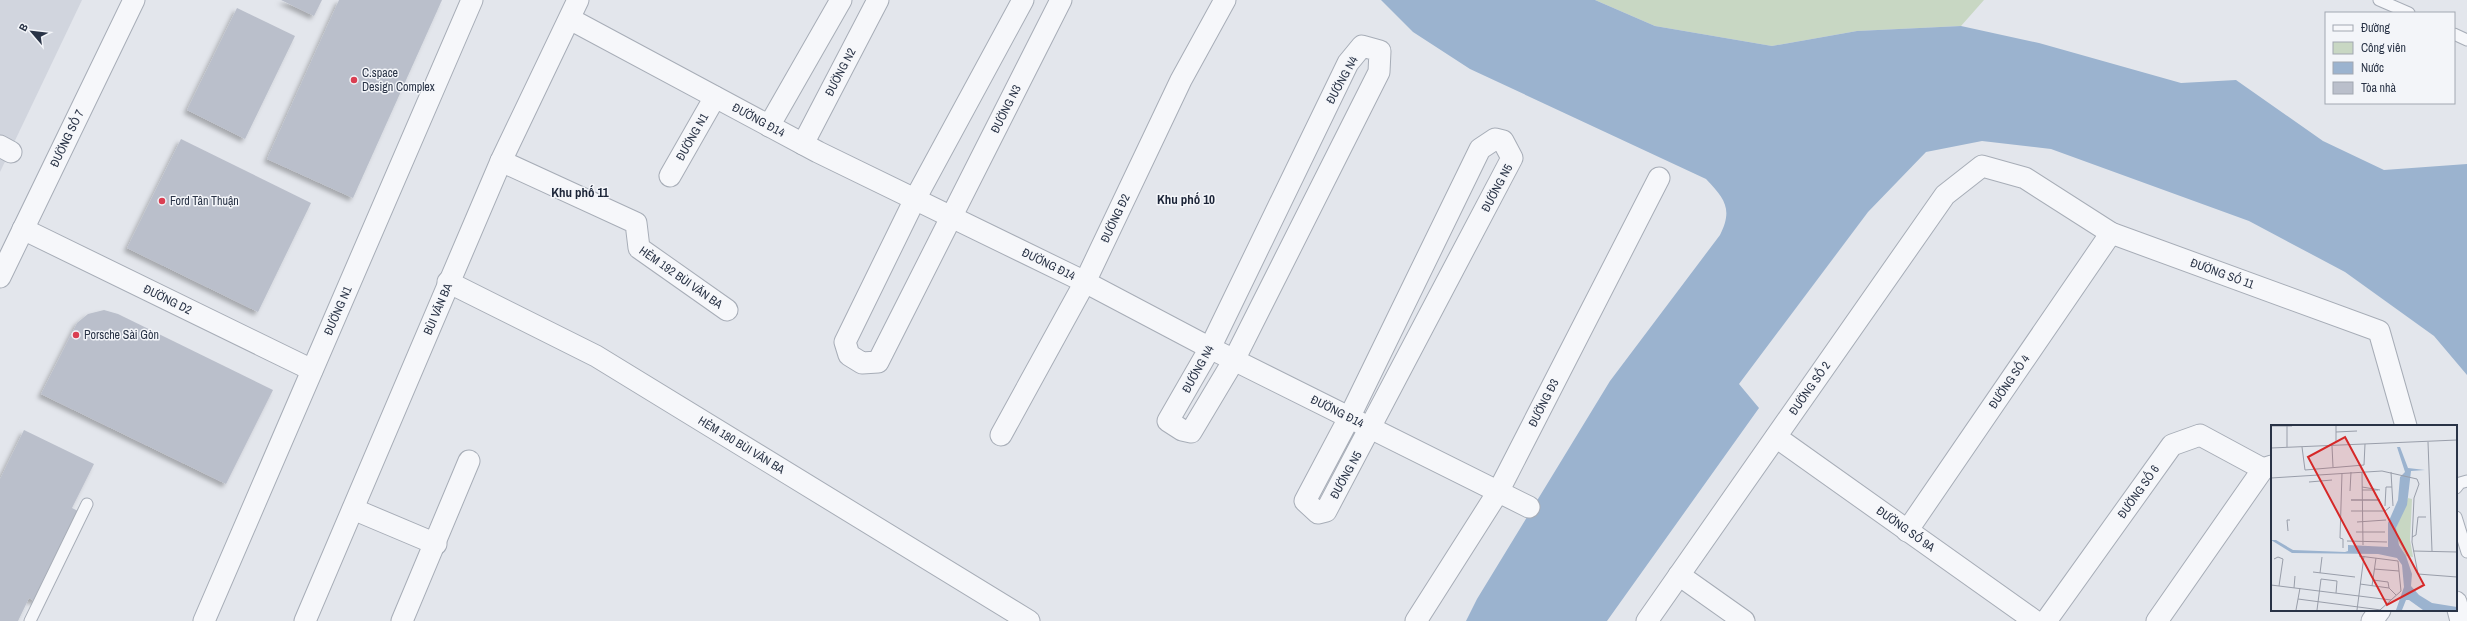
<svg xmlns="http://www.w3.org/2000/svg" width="2467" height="621" font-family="'Archivo Narrow',sans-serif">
  <defs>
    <filter id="shadow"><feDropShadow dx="-3.5" dy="3.5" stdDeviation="2" flood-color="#0004"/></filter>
  </defs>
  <rect width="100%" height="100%" fill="#e3e6ec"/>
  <polygon fill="#d1d5de" points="0,0 82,0 0,172"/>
  <polygon fill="#c8d7c3" points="1595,0 1984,0 1961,26 1857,31 1772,46 1655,26"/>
  <path fill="#9bb3cf" d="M1381 0H1595L1655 26 1772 46 1857 31 1961 26 2039 43 2181 83 2236 80 2323 141 2384 170 2467 164V375L2434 336 2345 272 2249 221 2051 149 1982 141 1926 152 1868 212 1739 384 1759 408 1607 621H1466L1477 599 1610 381 1720 235C1733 209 1725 199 1706 179L1470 69 1413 32Z"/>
  <g fill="#babfcb" filter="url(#shadow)">
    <polygon points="281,0 322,0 314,16"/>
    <polygon points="339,0 442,0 353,198 267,159"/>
    <polygon points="237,8 295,36 245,139 187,110"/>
    <polygon points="181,139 311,203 258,312 127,248"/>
    <polygon points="104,310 118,314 273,390 226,484 41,394 77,323 88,314"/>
    <polygon points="24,430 94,464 72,508 80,512 36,602 29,598 18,621 0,621 0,479"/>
  </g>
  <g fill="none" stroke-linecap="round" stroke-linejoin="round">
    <defs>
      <g id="lane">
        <polyline points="2379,0 2409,13"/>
        <polyline points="2454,34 2467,40"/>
        <polyline points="2456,488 2460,483 2467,481"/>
        <polyline points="2456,517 2467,552"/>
        <polyline points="30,621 87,504"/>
      </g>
      <g id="street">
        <path id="s1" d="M1023 0 914 201 845 342 849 355 862 363 878 362 1061 0"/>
        <path id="s2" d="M570 19 818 152 1085 282 1210 348 1529 507"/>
        <polygon points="1362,46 1380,51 1379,72 1234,360 1191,432 1182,430 1168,421 1210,348 1348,63"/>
        <polyline points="769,126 841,0"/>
        <polygon points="1495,139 1503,141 1512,158 1326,511 1318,513 1305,501 1349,418 1480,149"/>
        <path id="s3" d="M803 144 878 0"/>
        <polyline points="0,146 11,152"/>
        <path id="s4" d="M501 161 636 223 639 248 727 310"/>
        <path id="s5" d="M670 176 715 97"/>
        <path id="s6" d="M23 229 312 370"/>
        <path id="s7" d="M0 277 134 0"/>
        <path id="s8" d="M448 282 596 356 1029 621"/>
        <path id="s9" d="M1001 435 1085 282 1181 80 1225 0"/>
        <path id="s10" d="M1776 437 2035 621"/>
        <polyline points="353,509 436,544"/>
        <path id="s11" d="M1907 531 2111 233"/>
        <polyline points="1679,575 1744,621"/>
        <polyline points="2456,602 2461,621"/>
        <path id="s12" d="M204 621 472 0"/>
        <path id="s13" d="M305 621 501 161 578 0"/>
        <polyline points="402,621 469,461"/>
        <path id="s14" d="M1416 621 1498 492 1659 178"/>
        <path id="s15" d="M1647 621 1945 195 1982 166 2025 178 2111 233 2379 331 2406 426"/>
        <path id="s16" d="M2046 621 2172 445 2200 435 2263 469"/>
        <polyline points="2157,621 2263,469 2272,466"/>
        <polyline points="2372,621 2380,610"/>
      </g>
    </defs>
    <use href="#lane" stroke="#a7adb7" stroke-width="13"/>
    <use href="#street" stroke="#a7adb7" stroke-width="23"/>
    <use href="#lane" stroke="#f6f7fa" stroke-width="11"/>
    <use href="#street" stroke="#f6f7fa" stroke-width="21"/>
  </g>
  <g fill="#da3f52" stroke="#f3f5f9" stroke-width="1.5">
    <circle cx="354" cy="80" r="4"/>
    <circle cx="162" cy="201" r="4"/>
    <circle cx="76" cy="335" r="4"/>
  </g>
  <g text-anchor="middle" stroke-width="3" stroke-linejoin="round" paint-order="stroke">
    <g font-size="12" fill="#293346" stroke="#f3f5f9">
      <text dy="4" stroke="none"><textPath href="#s3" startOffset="81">ĐƯỜNG N2</textPath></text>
      <text transform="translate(1342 80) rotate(-61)" y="4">ĐƯỜNG N4</text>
      <text dy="4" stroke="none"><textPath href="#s1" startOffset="714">ĐƯỜNG N3</textPath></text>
      <text dy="4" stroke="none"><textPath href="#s2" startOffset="214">ĐƯỜNG Đ14</textPath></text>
      <text dy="4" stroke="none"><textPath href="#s5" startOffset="45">ĐƯỜNG N1</textPath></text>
      <text dy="4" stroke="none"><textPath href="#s7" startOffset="154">ĐƯỜNG SỐ 7</textPath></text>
      <text transform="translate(1497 188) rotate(-62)" y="4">ĐƯỜNG N5</text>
      <text dy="4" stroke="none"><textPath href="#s9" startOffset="245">ĐƯỜNG Đ2</textPath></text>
      <text dy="4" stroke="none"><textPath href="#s2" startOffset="538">ĐƯỜNG Đ14</textPath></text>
      <text dy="4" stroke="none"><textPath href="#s15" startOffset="832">ĐƯỜNG SỐ 11</textPath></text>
      <text dy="4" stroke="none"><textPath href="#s4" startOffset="225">HẺM 192 BÙI VĂN BA</textPath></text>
      <text dy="4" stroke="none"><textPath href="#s6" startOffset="161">ĐƯỜNG D2</textPath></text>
      <text dy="4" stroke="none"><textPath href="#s13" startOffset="339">BÙI VĂN BA</textPath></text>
      <text dy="4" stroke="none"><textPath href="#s12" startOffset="338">ĐƯỜNG N1</textPath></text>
      <text transform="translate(1198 369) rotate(-61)" y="4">ĐƯỜNG N4</text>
      <text dy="4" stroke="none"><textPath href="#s11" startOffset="181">ĐƯỜNG SỐ 4</textPath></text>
      <text dy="4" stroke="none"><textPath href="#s15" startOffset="284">ĐƯỜNG SỐ 2</textPath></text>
      <text dy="4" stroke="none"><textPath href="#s14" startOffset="253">ĐƯỜNG Đ3</textPath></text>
      <text dy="4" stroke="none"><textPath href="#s2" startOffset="862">ĐƯỜNG Đ14</textPath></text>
      <text dy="4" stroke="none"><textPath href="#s8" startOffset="336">HẺM 180 BÙI VĂN BA</textPath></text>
      <text transform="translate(1346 475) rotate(-61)" y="4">ĐƯỜNG N5</text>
      <text dy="4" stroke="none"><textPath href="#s16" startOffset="159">ĐƯỜNG SỐ 6</textPath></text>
      <text dy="4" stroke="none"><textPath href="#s10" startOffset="159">ĐƯỜNG SỐ 9A</textPath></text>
    </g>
    <g font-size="12" fill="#293346" stroke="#f3f5f9" text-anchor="start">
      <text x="362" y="77">C.space<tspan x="362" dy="14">Design Complex</tspan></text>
      <text x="170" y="205">Ford Tân Thuận</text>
      <text x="84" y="339">Porsche Sài Gòn</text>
    </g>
    <g font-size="13" font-weight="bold" fill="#1b2437" stroke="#f3f5f9">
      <text x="580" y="197">Khu phố 11</text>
      <text x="1186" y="204">Khu phố 10</text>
    </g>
  </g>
  <g transform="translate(2271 425)">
    <rect width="186" height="186" fill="#e3e6ec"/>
    <path d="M137 73 141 74 139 115 142 132 135 131 125 112V103Z" fill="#c8d7c3"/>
    <path d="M126 22H129L137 43 154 45 140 46 136 80 125 103 128 120 135 131 141 149 140 161 148 170 161 178 186 182V185H152L138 175H135L131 185H125L133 162 131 140 126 133 107 129 21 128 0 115H5L22 125 74 127 77 126V120L117 122V98L127 75 129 52 134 47Z" fill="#9bb3cf"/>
    <path fill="none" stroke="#999eaa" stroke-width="1" d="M0 1H21M16 1V22M65 1V17M65 7 86 6M157 17 161 126M61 21 62 42M31 22 34 45 93 40 94 19M0 23 186 15M91 47 92 120M120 47 122 81M71 48 69 113 72 114V123M0 53 111 46 146 54 148 59 143 73 141 117 147 149 186 152M38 57 61 55M91 62 109 65M91 65H107M79 66 80 47M80 75H109M80 75H109M114 81 115 62H121M80 86H114L119 82M86 97 115 95M17 106 16 95H19M85 107H114M141 112 145 110 147 92H155M76 116 116 117M142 126 186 127M88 131 127 136 130 166 109 185M3 134 7 132 12 134 8 161M103 144 128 146M42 147 84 152M49 148 51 132M102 155 117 157 118 163M89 159 118 163 125 170M0 160 120 175M101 161 105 133M23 163 24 151M27 174 110 185M25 185 29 163M46 185 50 154 66 156 65 168M86 185 93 131"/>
    <path fill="#d62828" fill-opacity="0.15" stroke="#d62828" stroke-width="2" d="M74 12 153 160 116 180 37 32Z"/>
    <rect width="186" height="186" fill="none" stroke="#293346" stroke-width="2"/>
  </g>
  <rect x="2325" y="12" width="130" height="92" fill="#f3f5f9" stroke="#a2a7b1"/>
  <rect x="2333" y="25" width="20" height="6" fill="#f6f7fa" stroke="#a2a7b1"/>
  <text x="2361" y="32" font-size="12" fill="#293346">Đường</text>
  <rect x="2333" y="42" width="20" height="12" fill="#c8d7c3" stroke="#a2a7b1"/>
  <text x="2361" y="52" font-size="12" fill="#293346">Công viên</text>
  <rect x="2333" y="62" width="20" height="12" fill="#9bb3cf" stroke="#a2a7b1"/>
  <text x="2361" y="72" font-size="12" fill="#293346">Nước</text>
  <rect x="2333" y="82" width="20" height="12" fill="#babfcb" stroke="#a2a7b1"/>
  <text x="2361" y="92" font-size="12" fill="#293346">Tòa nhà</text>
  <g transform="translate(32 32) rotate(298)" stroke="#f3f5f9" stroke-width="3" paint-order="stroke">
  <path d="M0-3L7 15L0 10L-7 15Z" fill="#293346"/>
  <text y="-6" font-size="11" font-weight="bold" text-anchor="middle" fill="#293346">B</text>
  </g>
</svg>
